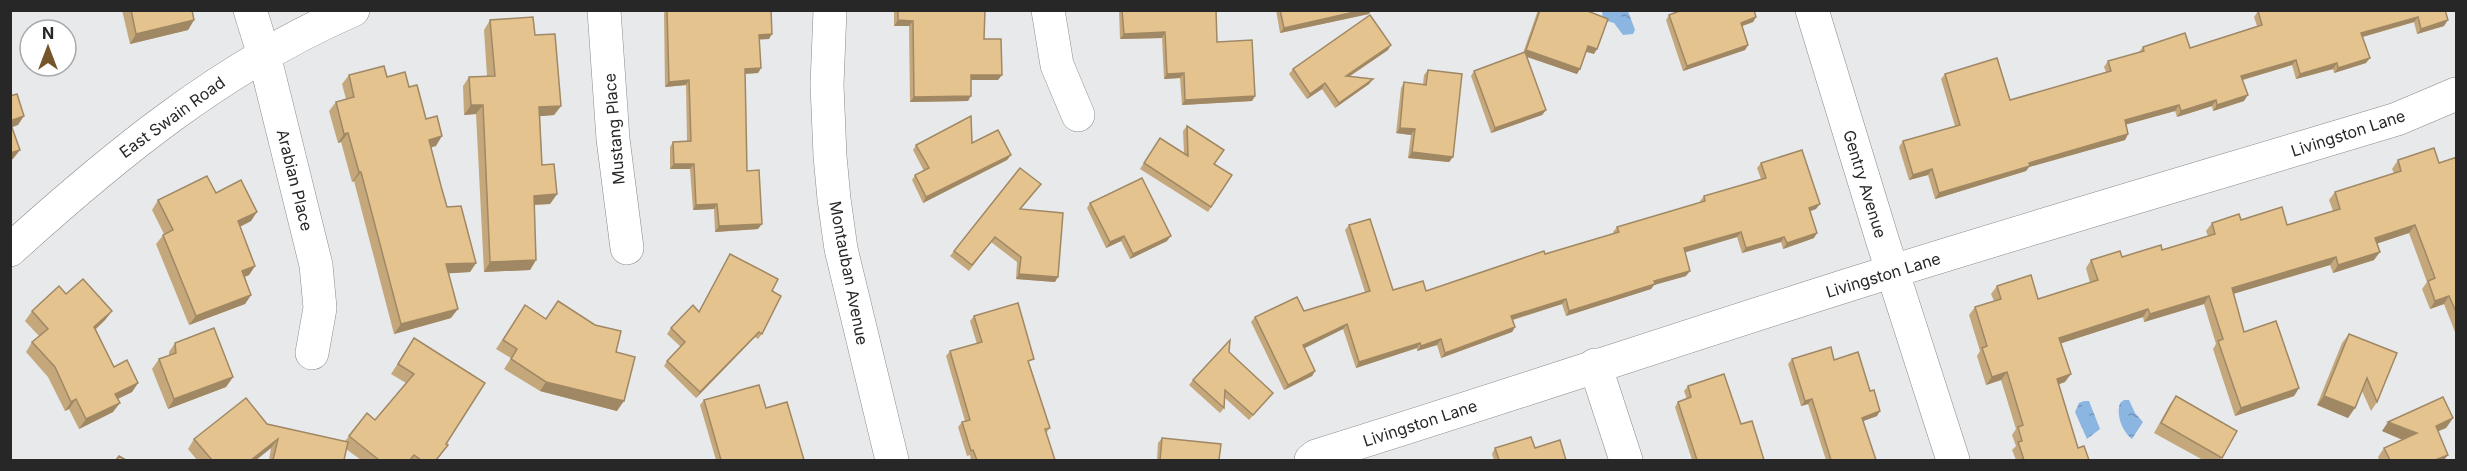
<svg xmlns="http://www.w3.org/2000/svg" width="2467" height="471" font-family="Inter,sans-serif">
  <defs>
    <pattern id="water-ripples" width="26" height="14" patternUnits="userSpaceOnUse" patternTransform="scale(1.5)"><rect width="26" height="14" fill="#8bb6e1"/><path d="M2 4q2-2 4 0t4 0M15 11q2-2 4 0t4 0" fill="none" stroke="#7294b6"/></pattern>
  </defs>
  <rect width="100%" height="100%" fill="#e8e9eb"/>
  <g fill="url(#water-ripples)">
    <polygon points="1602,11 1628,11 1635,30 1633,34 1623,35 1614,23 1603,20"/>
    <path d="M2124 400H2129L2135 413 2143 422 2132 439C2122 431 2116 415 2120 403Z"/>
    <polygon points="2084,401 2089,401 2100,429 2087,439 2075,412 2079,403"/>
  </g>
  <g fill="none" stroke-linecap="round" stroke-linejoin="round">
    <defs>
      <g id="minor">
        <polyline points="250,10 264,55 316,265 320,308 312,353"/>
        <polyline points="604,10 613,139 627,248"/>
        <polyline points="830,10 827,85 830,156 834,199 841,249 892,460"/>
        <polyline points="1048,10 1057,65 1078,115"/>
        <polyline points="1812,10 1882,239 1953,460"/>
        <path d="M10 250C115 155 222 67 353 10"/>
        <polyline points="1595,365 1626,460"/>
        <path d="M1311 460 1316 456C1497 400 1677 339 1858 282 2037 226 2218 173 2397 119L2456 94"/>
      </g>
    </defs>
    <use href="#minor" stroke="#898a8c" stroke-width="34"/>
    <use href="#minor" stroke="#fff" stroke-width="33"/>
  </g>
  <g fill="#c4a87b">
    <polygon points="122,10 192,10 194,20 188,30 130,44"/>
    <polygon points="666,10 771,10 769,39 759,39 761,68 758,73 745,74 747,171 758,229 715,232 714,209 693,210 690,169 670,169 670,147 673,142 687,141 686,85 665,87 664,13"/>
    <polygon points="894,10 985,10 984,39 998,80 971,80 968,101 910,102 909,26 894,26"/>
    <polygon points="1119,10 1216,10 1217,42 1255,96 1252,101 1182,105 1180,78 1164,79 1162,38 1120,39"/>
    <polygon points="1276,10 1371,10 1369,14 1280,33"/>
    <polygon points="1538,10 1585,10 1594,54 1586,52 1577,74 1527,57 1546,110 1542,115 1491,133 1471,76 1474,71 1523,53"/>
    <polygon points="2445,10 2444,26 2417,34 2414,22 2363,37 2366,63 2334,73 2333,69 2296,79 2292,65 2243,80 2244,101 2213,111 2212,106 2177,117 2175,111 2126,124 2128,134 2125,140 2029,167 2026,171 1935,199 1928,175 1909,180 1899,147 1903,141 1955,126 1941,79 1945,74 2010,100 2106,72 2104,67 2108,61 2139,52 2143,47 2190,48 2257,26 2254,17 2258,11"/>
    <polygon points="1669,15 1756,17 1753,22 1742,26 1748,45 1745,50 1683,71 1666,20"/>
    <polygon points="490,20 535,35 561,106 554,115 540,116 542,165 557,194 550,204 534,205 536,260 530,270 484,272 476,114 464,115 463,86 469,77 487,76 484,30"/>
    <polygon points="1388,50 1349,77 1373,79 1369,84 1335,108 1322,89 1307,99 1289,74 1293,69"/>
    <polygon points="1428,70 1453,157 1449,162 1408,158 1411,135 1396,133 1401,88 1404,82 1423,84 1424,75"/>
    <polygon points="349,75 387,77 409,87 426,119 436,146 430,147 447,207 476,263 470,272 448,273 451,318 394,334 354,181 352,182 341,142 338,143 329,111 336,102 346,99 342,84"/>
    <polygon points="1187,126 1214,164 1232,175 1208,212 1140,169 1160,138 1184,153 1183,131"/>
    <polygon points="972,143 1011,155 1007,160 923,203 912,180 915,175 924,171 913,150 916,145"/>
    <polygon points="2457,157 2457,337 2444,304 2430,309 2422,289 2427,282 2409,233 2377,243 2374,260 2333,273 2330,265 2233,294 2244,332 2299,388 2294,396 2235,416 2213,349 2216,344 2204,304 2144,322 2143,317 2061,343 2065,382 2059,384 2078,448 2089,460 2016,460 2012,450 2016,446 2012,435 2016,429 2001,380 1986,385 1977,356 1980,351 1969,315 1975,307 1994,301 1991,294 1997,286 2038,299 2090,283 2086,268 2091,260 2122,257 2162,250 2208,236 2206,231 2212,223 2241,220 2287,225 2333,211 2329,200 2335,192 2394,173 2392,169 2398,160 2439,163"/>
    <polygon points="1761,163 1816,209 1810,211 1814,238 1783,249 1781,242 1742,253 1737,237 1685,252 1686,276 1654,285 1651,289 1566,316 1562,304 1513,320 1515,327 1512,332 1441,358 1437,345 1417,351 1417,348 1356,368 1343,329 1304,348 1315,371 1312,376 1284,390 1251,322 1255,317 1304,311 1365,292 1345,230 1349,225 1393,290 1426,291 1545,254 1614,234 1613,232 1617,227 1701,203 1700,201 1704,196 1761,179 1757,168"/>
    <polygon points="216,193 251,221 240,227 255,266 249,275 245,277 251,295 245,304 189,325 156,244 164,234 152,210 158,200"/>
    <polygon points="1090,203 1167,241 1130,259 1121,241 1106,248 1087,208"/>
    <polygon points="1021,209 1055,282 1016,279 1017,262 991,242 969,271 950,256 954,251"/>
    <polygon points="730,254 772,291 762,334 758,339 755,337 696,398 664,366 667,361 681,347 667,334 671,328 699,311"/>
    <polygon points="66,294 112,311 105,320 96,329 114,367 138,383 132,392 118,399 113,412 79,429 69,409 65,411 48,377 26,352 32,342 39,336 25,321 32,311"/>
    <polygon points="558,301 616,352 617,411 540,391 504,369 511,358 496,349 519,314 546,318"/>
    <polygon points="974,316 1030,364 1030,365 1050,428 1046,433 1055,460 971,460 970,455 967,456 958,427 962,422 965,421 946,356 950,351 977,344 970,321"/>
    <polygon points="2349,334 2377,402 2371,411 2362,391 2348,418 2317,405 2342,343"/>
    <polygon points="414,338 446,444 441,455 437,460 361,460 346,449 344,460 269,460 271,448 256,460 197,460 188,449 194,439 267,424 345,441 349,436 375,420 406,383 391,374"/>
    <polygon points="175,343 233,377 226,387 168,409 152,369 159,359 169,356 169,352"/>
    <polygon points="1229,352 1269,398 1249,420 1225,398 1224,408 1220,413 1189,385 1193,380"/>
    <polygon points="1792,359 1834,360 1877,416 1863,421 1876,460 1826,460 1808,404 1801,406 1788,364"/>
    <polygon points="1688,386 1741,424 1764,460 1692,460 1675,407 1678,402 1687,399 1684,391"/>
    <polygon points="2176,396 2237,431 2220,460 2203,460 2154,433 2169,406"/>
    <polygon points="704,400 766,408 804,460 716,460 700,405"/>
    <polygon points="2453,418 2446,428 2438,431 2444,460 2379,460 2378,457 2384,448 2403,440 2382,431"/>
    <polygon points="1162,438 1219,460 1157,460 1158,443"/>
    <polygon points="1495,448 1535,448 1566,460 1494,460 1492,454"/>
  </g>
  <g fill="#a08864">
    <polygon points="1363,10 1371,10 1369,14 1280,33 1284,28"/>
    <polygon points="1756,17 1753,22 1737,28 1741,23"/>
    <polygon points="2418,17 2414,22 2358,38 2361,33"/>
    <polygon points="194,20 188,30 130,44 136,34"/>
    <polygon points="898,20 913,21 909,26 894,26"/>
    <polygon points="2448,20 2444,26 2417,34 2421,29"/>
    <polygon points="1165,32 1162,38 1120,39 1124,34"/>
    <polygon points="772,34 769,39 755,40 759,35"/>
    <polygon points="1391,45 1388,50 1342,81 1346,76"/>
    <polygon points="1748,45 1745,50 1683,71 1687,66"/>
    <polygon points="1588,46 1597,49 1594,54 1585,51"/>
    <polygon points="1526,50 1580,69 1577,74 1522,55"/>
    <polygon points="2370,58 2366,63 2334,73 2338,68"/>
    <polygon points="2296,60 2292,65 2238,81 2241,76"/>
    <polygon points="2337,63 2333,69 2296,79 2300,74"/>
    <polygon points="761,68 758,73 741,74 745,69"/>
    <polygon points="1184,73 1180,78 1164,79 1167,74"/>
    <polygon points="971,75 1002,75 998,80 967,80"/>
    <polygon points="1373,79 1369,84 1335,108 1339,103"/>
    <polygon points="689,80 686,85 665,87 669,82"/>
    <polygon points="1325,83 1322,89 1307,99 1310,94"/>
    <polygon points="2248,95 2244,101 2213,111 2217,105"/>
    <polygon points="971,96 968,101 910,102 914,97"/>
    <polygon points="1255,96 1252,101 1182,105 1185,100"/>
    <polygon points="2216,100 2212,106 2177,117 2181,111"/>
    <polygon points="471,105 483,105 476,114 464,115"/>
    <polygon points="2179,105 2175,111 2121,126 2125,120"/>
    <polygon points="561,106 554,115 532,117 539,107"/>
    <polygon points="1546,110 1542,115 1491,133 1495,128"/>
    <polygon points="24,116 18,125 10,128 10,121"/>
    <polygon points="1400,128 1415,129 1411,135 1396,133"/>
    <polygon points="348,133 341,142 338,143 344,134"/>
    <polygon points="2128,134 2125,140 2029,167 2026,171 1935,199 1939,193 2029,163"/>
    <polygon points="442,136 436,146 422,150 429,140"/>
    <polygon points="20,150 13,159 10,160 10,153"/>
    <polygon points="1412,152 1453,157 1449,162 1408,158"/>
    <polygon points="1011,155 1007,160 923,203 926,197"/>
    <polygon points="674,164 694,164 690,169 670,169"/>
    <polygon points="1932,169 1928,175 1909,180 1913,175"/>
    <polygon points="359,172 361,172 354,181 352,182"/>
    <polygon points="557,194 550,204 527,205 534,196"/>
    <polygon points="717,204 714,209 693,210 696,205"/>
    <polygon points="1820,204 1816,209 1805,213 1809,208"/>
    <polygon points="257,212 251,221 231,231 238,221"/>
    <polygon points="762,224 758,229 715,232 719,226"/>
    <polygon points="2415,225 2409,233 2370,246 2375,238"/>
    <polygon points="1741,232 1737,237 1680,254 1684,248"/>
    <polygon points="1817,233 1814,238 1783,249 1787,243"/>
    <polygon points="1124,236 1121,241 1106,248 1110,242"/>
    <polygon points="1171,236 1167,241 1130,259 1133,254"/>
    <polygon points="1784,237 1781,242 1742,253 1746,248"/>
    <polygon points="2380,252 2374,260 2333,273 2338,265"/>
    <polygon points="2336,257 2330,265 2226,296 2232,288"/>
    <polygon points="536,260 530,270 484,272 490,262"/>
    <polygon points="476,263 470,272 439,274 446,264"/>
    <polygon points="255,266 249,275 236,280 242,271"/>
    <polygon points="1690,271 1686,276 1654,285 1651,289 1566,316 1569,311 1654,281"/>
    <polygon points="1019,274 1058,277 1055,282 1016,279"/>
    <polygon points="251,295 245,304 189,325 196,316"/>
    <polygon points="2209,296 2204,304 2144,322 2150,314"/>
    <polygon points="2449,296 2444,304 2430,309 2435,301"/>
    <polygon points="1566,299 1562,304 1508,321 1511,316"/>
    <polygon points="458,309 451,318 394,334 401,324"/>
    <polygon points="2148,309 2143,317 2053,346 2059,338"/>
    <polygon points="112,311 105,320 88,336 94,327"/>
    <polygon points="1347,324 1343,329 1299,351 1303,345"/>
    <polygon points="1515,327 1512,332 1441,358 1445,353"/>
    <polygon points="759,332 755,337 696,398 700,392"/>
    <polygon points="1441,339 1437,345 1417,351 1421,346"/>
    <polygon points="1420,343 1417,348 1356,368 1359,362"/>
    <polygon points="1315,371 1312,376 1284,390 1288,385"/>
    <polygon points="2007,372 2001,380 1986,385 1992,377"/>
    <polygon points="2071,374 2065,382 2051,387 2057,379"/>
    <polygon points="233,377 226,387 168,409 174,399"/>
    <polygon points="546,382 624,401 617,411 540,391"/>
    <polygon points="138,383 132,392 109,403 115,394"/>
    <polygon points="2299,388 2294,396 2235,416 2241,408"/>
    <polygon points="2324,396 2355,408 2348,418 2317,405"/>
    <polygon points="76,399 69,409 65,411 71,402"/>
    <polygon points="1812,399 1808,404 1801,406 1805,401"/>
    <polygon points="120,403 113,412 79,429 86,419"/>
    <polygon points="1880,411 1877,416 1858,423 1862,418"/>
    <polygon points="2453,418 2446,428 2429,435 2436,426"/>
    <polygon points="2388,422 2417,433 2410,443 2382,431"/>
    <polygon points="278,439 271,448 256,460 251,460"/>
    <polygon points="2448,455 2444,460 2435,460"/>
  </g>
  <g fill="#e4c38f" stroke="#a08864" stroke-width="1.5">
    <polygon points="131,10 192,10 194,20 136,34"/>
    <polygon points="667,10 771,10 772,34 759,35 761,68 745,69 747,171 759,170 762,224 719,226 717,204 696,205 694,164 674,164 673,142 691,141 689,80 669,82"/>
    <polygon points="898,10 985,10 984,39 1001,39 1002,75 971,75 971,96 914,97 913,21 898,20"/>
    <polygon points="1122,10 1216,10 1217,42 1252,40 1255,96 1185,100 1184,73 1167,74 1165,32 1124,34"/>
    <polygon points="1280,10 1363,10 1284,28"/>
    <polygon points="1540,10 1585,10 1608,19 1597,49 1588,46 1580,69 1526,50"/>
    <polygon points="1682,10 1754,10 1756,17 1741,23 1748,45 1687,66 1669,15"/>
    <polygon points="2261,10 2445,10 2448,20 2421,29 2418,17 2361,33 2370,58 2338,68 2337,63 2300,74 2296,60 2241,76 2248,95 2217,105 2216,100 2181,111 2179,105 2125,120 2128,134 2029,163 2030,166 1939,193 1932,169 1913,175 1903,141 1960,125 1945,74 1997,58 2010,100 2111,71 2108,61 2144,51 2143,47 2185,33 2190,48 2262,25 2258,11"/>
    <polygon points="1370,15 1391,45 1346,76 1373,79 1339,103 1325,83 1310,94 1293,69"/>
    <polygon points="533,17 535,35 555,34 561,106 539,107 542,165 554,164 557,194 534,196 536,260 490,262 483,105 471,105 469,77 495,76 490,20"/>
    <polygon points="1525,52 1546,110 1495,128 1474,71"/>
    <polygon points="384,66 387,77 405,72 409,87 417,85 426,119 437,116 442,136 429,140 441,186 447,207 461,206 476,263 446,264 458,309 401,324 361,172 359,172 348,133 344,134 336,102 354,97 349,75"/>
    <polygon points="1428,70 1462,74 1453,157 1412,152 1415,129 1400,128 1404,82 1426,85"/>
    <polygon points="17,94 24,116 10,121 10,96"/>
    <polygon points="971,116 972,143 998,130 1011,155 926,197 915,175 929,168 916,145"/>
    <polygon points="10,122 20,150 10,153"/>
    <polygon points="1187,126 1224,150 1214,164 1232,175 1211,207 1144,163 1160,138 1188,156"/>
    <polygon points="2434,148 2439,163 2457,157 2457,314 2449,296 2435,301 2428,281 2435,278 2415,225 2375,238 2380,252 2338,265 2336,257 2232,288 2244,332 2276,321 2299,388 2241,408 2218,341 2223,339 2209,296 2150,314 2148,309 2059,338 2071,374 2057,379 2078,448 2084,446 2089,460 2024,460 2018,442 2022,441 2018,427 2023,425 2007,372 1992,377 1982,348 1987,346 1975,307 2001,299 1997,286 2031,275 2038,299 2098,280 2091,260 2120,251 2122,257 2161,245 2162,250 2215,234 2212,223 2239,214 2241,220 2282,207 2287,225 2340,209 2335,192 2401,171 2398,160"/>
    <polygon points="1802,150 1820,204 1809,208 1817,233 1787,243 1784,237 1746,248 1741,232 1684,248 1690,271 1654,281 1655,284 1569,311 1566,299 1511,316 1515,327 1445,353 1441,339 1421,346 1420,343 1359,362 1347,324 1303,345 1315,371 1288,385 1255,317 1297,297 1304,311 1370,291 1349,225 1370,219 1393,290 1423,281 1426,291 1544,251 1545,254 1619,232 1617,227 1705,201 1704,196 1766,178 1761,163"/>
    <polygon points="1020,168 1041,184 1020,209 1063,213 1058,277 1019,274 1021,257 995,237 972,265 954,251"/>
    <polygon points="207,176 216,193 241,180 257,212 238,221 255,266 242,271 251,295 196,316 163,235 173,230 158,200"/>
    <polygon points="1142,178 1171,236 1133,254 1124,236 1110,242 1090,203"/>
    <polygon points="730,254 778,279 772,291 781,296 762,334 759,332 700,392 667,361 685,342 671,328 693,305 699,312"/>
    <polygon points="83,279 112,311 94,327 114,367 127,360 138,383 115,394 120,403 86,419 76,399 71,402 55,367 32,342 48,329 32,311 59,286 66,294"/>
    <polygon points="558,301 595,325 621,331 616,352 635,357 624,401 546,382 511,359 517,349 503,340 525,305 546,319"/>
    <polygon points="1018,303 1034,359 1028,361 1050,428 1045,429 1055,460 977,460 973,450 971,451 962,422 970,420 950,351 982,342 974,316"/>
    <polygon points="214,328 233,377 174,399 159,359 176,353 175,343"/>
    <polygon points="2349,334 2397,353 2377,402 2367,378 2355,408 2324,396"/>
    <polygon points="414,338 485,383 446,444 448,445 436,460 421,460 414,455 410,460 379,460 349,436 367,413 375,420 414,374 398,364"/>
    <polygon points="1230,340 1229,352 1273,393 1253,415 1225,390 1224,408 1193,380"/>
    <polygon points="1831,347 1834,360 1858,352 1870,391 1874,390 1880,411 1862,418 1876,460 1831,460 1812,399 1805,401 1792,359"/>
    <polygon points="1724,374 1741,424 1752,421 1764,460 1697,460 1678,402 1691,397 1688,386"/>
    <polygon points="759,385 766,408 787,402 804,460 721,460 704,400"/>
    <polygon points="2176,396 2237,431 2222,458 2161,423"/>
    <polygon points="2443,397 2453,418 2436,426 2448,455 2435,460 2390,460 2384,448 2417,433 2388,422"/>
    <polygon points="246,398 267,424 348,442 344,460 273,460 278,439 251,460 212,460 194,439"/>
    <polygon points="1531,437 1535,448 1560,440 1566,460 1499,460 1495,448"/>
    <polygon points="1162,438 1221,444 1219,460 1160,460"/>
    <polygon points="119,456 126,460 116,460"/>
  </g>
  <g text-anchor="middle" stroke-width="4.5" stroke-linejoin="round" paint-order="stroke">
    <g font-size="16" fill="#272728" stroke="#fff">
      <text transform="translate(172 117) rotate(-36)" y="6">East Swain Road</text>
      <text transform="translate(614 129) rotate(-95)" y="6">Mustang Place</text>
      <text transform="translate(2348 133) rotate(-18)" y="6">Livingston Lane</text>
      <text transform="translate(295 180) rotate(76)" y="6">Arabian Place</text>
      <text transform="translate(1865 184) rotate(73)" y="6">Gentry Avenue</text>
      <text transform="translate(849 273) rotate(79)" y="6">Montauban Avenue</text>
      <text transform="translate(1883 275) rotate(-17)" y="6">Livingston Lane</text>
      <text transform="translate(1420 423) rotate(-18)" y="6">Livingston Lane</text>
    </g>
  </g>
  <rect width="2467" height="471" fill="none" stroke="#272728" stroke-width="24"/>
  <g transform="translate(48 48)"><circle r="28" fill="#ffffff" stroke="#a9a9a9" stroke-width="1.5"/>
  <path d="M0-4.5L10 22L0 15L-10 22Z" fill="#74562a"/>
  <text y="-9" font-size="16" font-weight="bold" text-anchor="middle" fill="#272728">N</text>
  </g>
</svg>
